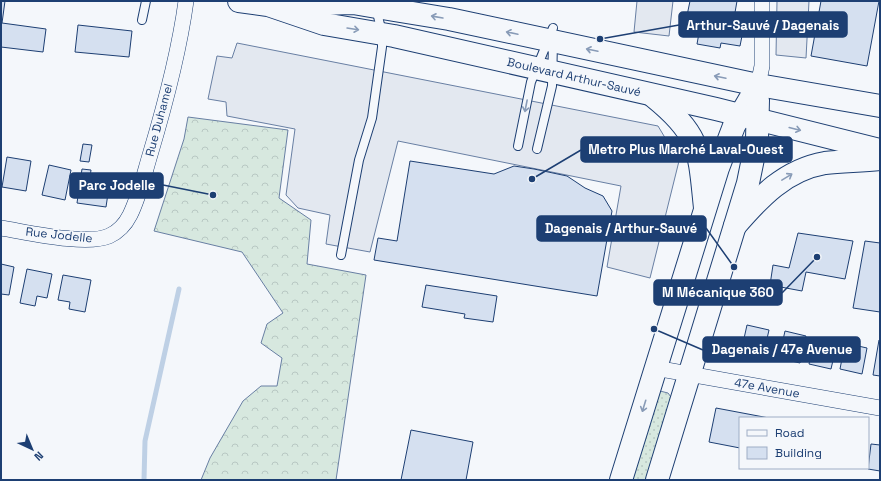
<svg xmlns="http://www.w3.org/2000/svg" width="881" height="481" font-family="'Space Grotesk',sans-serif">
  <defs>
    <pattern id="grass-dots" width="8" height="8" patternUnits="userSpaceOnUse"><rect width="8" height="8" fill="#d7e8df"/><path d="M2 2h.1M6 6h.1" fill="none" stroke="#b8c8c3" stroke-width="1.8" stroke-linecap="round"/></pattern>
    <pattern id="forest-crowns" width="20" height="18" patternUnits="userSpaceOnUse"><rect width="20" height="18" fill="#d7e8df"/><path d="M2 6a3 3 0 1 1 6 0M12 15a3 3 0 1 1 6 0" fill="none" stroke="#b8c8c3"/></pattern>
  </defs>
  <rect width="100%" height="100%" fill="#f4f7fb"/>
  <polygon fill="url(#grass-dots)" stroke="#687fa3" points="660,391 668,393 671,397 648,480 628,480"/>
  <polygon fill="url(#forest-crowns)" stroke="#687fa3" points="188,117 288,130 279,198 311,220 307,264 366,275 336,480 201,480 210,458 243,401 261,386 277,386 282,358 261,343 267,324 283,313 242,252 154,231 184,139"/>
  <g fill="#e3e8f0" stroke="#687fa3">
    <polygon points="637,1 673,1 669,36 634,32"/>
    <polygon points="777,1 809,1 806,58 776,55"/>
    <polygon points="237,43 658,126 679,161 650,278 607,267 621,186 398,141 370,252 326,244 330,215 298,208 286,195 295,129 227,116 226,102 208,99 217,56 232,58"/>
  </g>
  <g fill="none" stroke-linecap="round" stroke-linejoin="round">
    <polyline stroke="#bed0e5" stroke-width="5" points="144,480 145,441 179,289"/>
  </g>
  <g fill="#d5e0f0" stroke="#1d3f73">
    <polygon points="1,1 5,1 2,23 46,29 43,52 1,47"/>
    <polygon points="690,1 737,1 733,24 744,26 740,46 721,43 720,48 697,44 699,33 684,30"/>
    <polygon points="821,1 879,1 867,66 811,56"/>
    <polygon points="78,25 132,31 129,57 75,52"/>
    <polygon points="83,144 92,145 89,162 80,161"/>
    <polygon points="7,157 31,161 26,191 2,187"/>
    <polygon points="410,161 494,174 514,166 534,169 567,176 585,188 603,196 612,211 597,296 374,260 378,238 397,241"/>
    <polygon points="49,165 71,170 65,200 42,195"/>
    <polygon points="82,169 91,170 90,177 110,180 106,207 77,203"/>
    <polygon points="798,233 853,241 845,279 806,272 802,291 770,285 773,265 789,268"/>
    <polygon points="865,241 880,243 880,312 853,308"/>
    <polygon points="1,264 14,267 9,295 1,294"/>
    <polygon points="27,269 52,274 47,298 37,296 35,306 20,303"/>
    <polygon points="63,275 91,280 85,312 69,309 70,302 58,300"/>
    <polygon points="426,285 497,296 493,322 464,318 465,314 422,307"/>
    <polygon points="747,325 769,330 763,356 741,352"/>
    <polygon points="785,331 806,336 800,363 779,358"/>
    <polygon points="815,338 837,343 831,369 809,364"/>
    <polygon points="879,340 880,340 880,376 873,375"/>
    <polygon points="845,343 867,348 862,374 840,369"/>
    <polygon points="716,408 769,418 740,418 740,448 709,442"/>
    <polygon points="411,430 473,442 466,480 401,480"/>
    <polygon points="871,444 880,445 880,471 868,469"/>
  </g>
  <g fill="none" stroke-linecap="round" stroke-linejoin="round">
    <defs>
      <g id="service">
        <polyline points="142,20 146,1"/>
        <polyline points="518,146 531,82 553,28"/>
        <polyline points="537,149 552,86 553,42"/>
        <polyline points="341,255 359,160 372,118 382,47 382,33 376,8"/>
      </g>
      <g id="minor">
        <polyline points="758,85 762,66 762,1"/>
        <path d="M1 228C27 232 86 246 109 236 118 232 125 225 130 215 139 197 144 175 150 155 165 105 179 53 186 1"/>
        <polyline points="655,368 880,408"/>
      </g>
      <g id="secondary">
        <polyline points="621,480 718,168 734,126 758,85"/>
        <polyline points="657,480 748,183 757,139 758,100"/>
      </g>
      <g id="primary">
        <polyline points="239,1 268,5 324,24 394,36 716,109 880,150"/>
        <polyline points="283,5 353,3 394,10 449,19 758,85 880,106"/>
        <path d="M654 97C701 135 699 151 705 208"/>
        <path d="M735 226C760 197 785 170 825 163 843 161 862 161 880 159"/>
      </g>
    </defs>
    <use href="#service" stroke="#1d3f73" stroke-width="10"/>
    <use href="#minor" stroke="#1d3f73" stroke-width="16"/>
    <use href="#secondary" stroke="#1d3f73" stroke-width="24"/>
    <use href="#primary" stroke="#1d3f73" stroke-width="24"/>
    <use href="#service" stroke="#f4f7fb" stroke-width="8"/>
    <use href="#minor" stroke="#f4f7fb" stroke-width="15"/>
    <use href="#secondary" stroke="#f4f7fb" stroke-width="22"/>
    <use href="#primary" stroke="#f4f7fb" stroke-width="22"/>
  </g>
  <defs><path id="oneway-shaft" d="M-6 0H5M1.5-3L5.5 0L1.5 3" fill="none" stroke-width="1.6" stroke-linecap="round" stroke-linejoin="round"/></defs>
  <g stroke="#889bb7">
    <use href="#oneway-shaft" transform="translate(437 17) rotate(-170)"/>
    <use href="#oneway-shaft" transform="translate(353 29) rotate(9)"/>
    <use href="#oneway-shaft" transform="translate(512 33) rotate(-168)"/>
    <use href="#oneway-shaft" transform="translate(592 50) rotate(-168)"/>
    <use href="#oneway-shaft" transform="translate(720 77) rotate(-168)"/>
    <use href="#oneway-shaft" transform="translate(526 106) rotate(101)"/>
    <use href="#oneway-shaft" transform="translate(795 129) rotate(14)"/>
    <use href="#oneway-shaft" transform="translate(787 177) rotate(-31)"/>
    <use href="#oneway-shaft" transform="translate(644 406) rotate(107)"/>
  </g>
  <g text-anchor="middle" stroke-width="3" stroke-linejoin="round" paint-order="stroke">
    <g font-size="12" fill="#1d3f73" stroke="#f4f7fb">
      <text transform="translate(574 77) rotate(13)" y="4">Boulevard Arthur-Sauvé</text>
      <text transform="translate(159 120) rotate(-75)" y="4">Rue Duhamel</text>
      <text transform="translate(59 235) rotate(6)" y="4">Rue Jodelle</text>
      <text transform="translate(767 388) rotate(10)" y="4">47e Avenue</text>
    </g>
  </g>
  <path fill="none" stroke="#1d3f73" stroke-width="1.5" d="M600 39L679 25M532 179L581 150M213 195L163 185M734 267L706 228M817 257L782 293M654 329L703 350"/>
  <g fill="#1d3f73" stroke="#f4f7fb" stroke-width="1.5">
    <circle cx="600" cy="39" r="4"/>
    <circle cx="532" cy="179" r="4"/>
    <circle cx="213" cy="195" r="4"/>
    <circle cx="734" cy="267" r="4"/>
    <circle cx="817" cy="257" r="4"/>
    <circle cx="654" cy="329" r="4"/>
  </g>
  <g fill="#1d3f73" stroke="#1d3f73" stroke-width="1.5">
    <rect x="679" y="12" width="168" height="25" rx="4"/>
    <rect x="581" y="137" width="211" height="25" rx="4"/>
    <rect x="70" y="173" width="93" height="25" rx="4"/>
    <rect x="537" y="216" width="169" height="25" rx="4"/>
    <rect x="654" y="280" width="128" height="25" rx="4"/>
    <rect x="703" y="337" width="157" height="25" rx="4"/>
  </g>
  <g font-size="13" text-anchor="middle" font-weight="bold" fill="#fff">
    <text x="763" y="30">Arthur-Sauvé / Dagenais</text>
    <text x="686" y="154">Metro Plus Marché Laval-Ouest</text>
    <text x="117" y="190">Parc Jodelle</text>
    <text x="621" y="233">Dagenais / Arthur-Sauvé</text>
    <text x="718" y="297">M Mécanique 360</text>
    <text x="782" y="354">Dagenais / 47e Avenue</text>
  </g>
  <rect width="881" height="481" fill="none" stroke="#1d3f73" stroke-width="4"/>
  <rect x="739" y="417" width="130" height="52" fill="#f4f7fb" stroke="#9eadc5"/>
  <rect x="747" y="430" width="20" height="6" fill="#f4f7fb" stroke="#9eadc5"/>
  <text x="775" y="437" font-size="12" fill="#1d3f73">Road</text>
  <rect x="747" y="447" width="20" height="12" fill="#d5e0f0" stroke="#9eadc5"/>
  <text x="775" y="457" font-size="12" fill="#1d3f73">Building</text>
  <g transform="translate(32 449) rotate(136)" stroke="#f4f7fb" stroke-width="3" paint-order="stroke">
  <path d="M0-3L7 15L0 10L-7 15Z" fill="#1d3f73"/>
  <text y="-6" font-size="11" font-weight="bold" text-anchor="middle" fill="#1d3f73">N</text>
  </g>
</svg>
